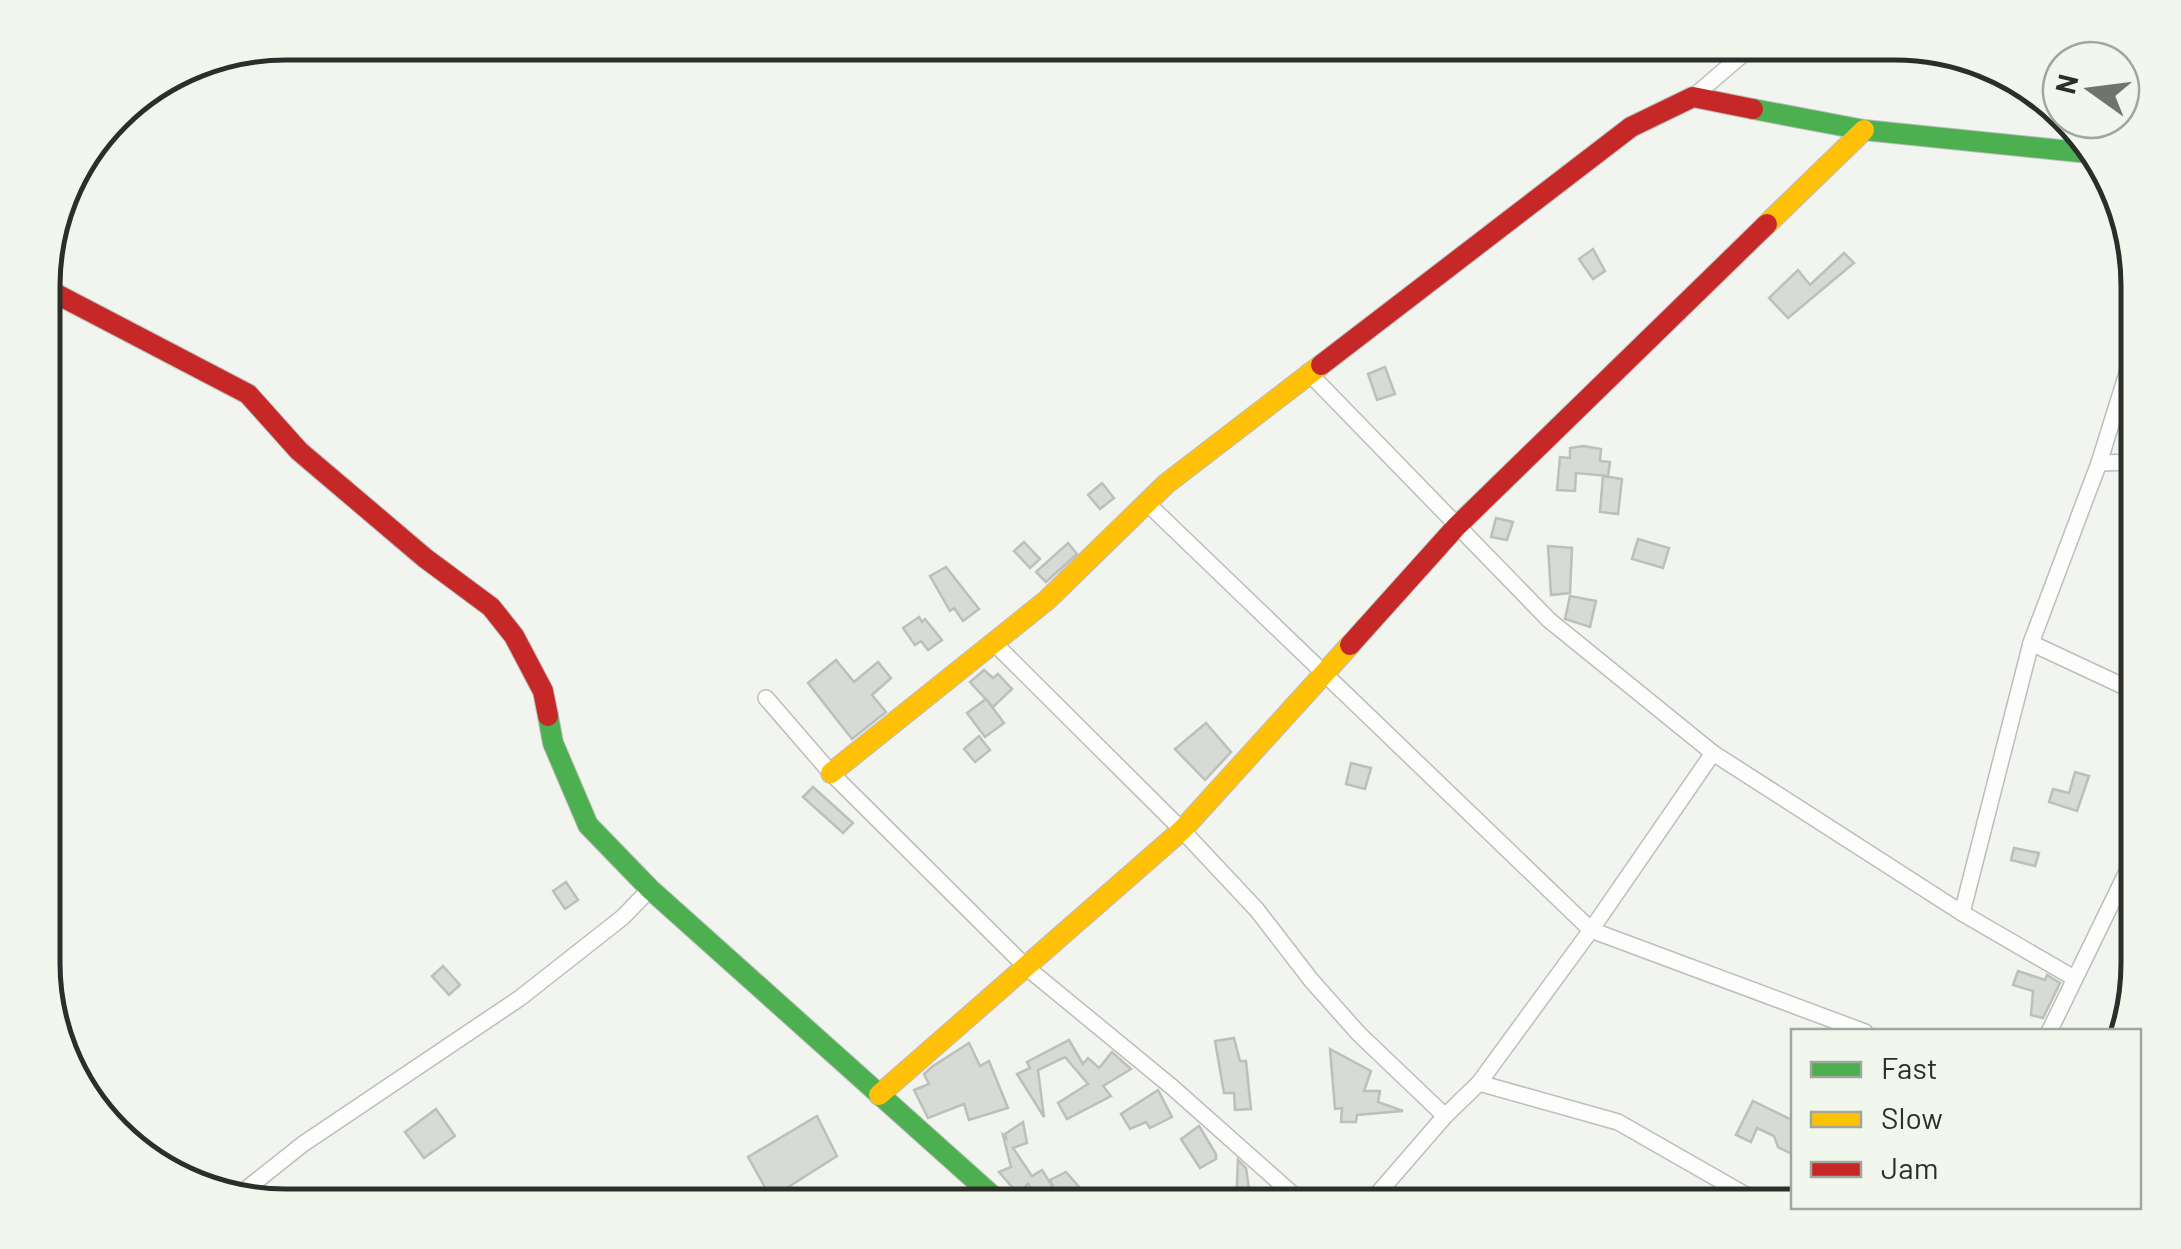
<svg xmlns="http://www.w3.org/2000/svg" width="2181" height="1249" font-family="Barlow,sans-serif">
  <rect width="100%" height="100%" fill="#f1f4ef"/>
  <g fill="#d7dad5" stroke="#bcbfbb" stroke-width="2.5">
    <polygon points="1593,249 1605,271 1593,279 1579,259"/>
    <polygon points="1844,253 1854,263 1788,318 1769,298 1798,270 1810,285"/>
    <polygon points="1385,367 1395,394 1377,400 1368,374"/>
    <polygon points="1584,446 1601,449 1600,461 1610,462 1608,476 1576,473 1575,491 1557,490 1560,457 1570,458 1570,448"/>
    <polygon points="1603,476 1622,479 1618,514 1600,512"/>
    <polygon points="1102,483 1114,498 1100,509 1088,495"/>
    <polygon points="1496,518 1513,522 1507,540 1491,537"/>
    <polygon points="1638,539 1669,548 1663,568 1632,559"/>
    <polygon points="1024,542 1040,559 1030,568 1014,551"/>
    <polygon points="1068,543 1077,554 1046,582 1036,572"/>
    <polygon points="1548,546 1572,548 1570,593 1551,595"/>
    <polygon points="946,567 979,609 963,621 954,608 950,611 930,576"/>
    <polygon points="1570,596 1596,601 1590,627 1565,619"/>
    <polygon points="919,617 922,622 925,619 942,640 928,650 921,641 915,645 903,628"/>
    <polygon points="836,660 854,682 878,662 891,678 872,695 886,712 852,739 808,683"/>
    <polygon points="984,670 993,678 998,674 1012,689 993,707 970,682"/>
    <polygon points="986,699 1004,723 985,737 967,713"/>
    <polygon points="1206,723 1231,752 1205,780 1175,749"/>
    <polygon points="979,736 990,750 975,762 964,749"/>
    <polygon points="1351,763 1371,768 1365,789 1346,784"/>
    <polygon points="2075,772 2089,776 2077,811 2049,802 2053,789 2069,793"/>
    <polygon points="813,787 853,823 843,833 803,797"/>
    <polygon points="2014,848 2039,853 2035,866 2011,860"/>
    <polygon points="566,882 578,900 565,909 553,891"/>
    <polygon points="443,966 460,985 449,995 432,976"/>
    <polygon points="2018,971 2045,980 2047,975 2060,983 2043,1018 2031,1015 2033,991 2013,985"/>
    <polygon points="1234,1038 1240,1061 1246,1061 1251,1109 1235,1110 1234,1093 1224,1093 1215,1041"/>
    <polygon points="1069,1040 1083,1064 1088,1058 1099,1068 1112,1052 1131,1069 1103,1086 1111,1096 1067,1119 1058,1103 1088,1084 1065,1057 1038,1070 1044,1117 1017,1074 1030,1068 1027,1062"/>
    <polygon points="969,1043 980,1066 989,1061 1008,1108 969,1120 964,1104 928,1118 914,1090 929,1084 924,1074 933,1066"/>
    <polygon points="1330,1049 1371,1071 1364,1091 1380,1091 1378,1102 1403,1111 1357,1115 1356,1122 1341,1122 1342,1108 1335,1109"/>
    <polygon points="1158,1090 1172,1117 1150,1128 1146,1122 1130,1129 1121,1114"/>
    <polygon points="1753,1101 1794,1121 1794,1155 1778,1147 1774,1136 1757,1128 1751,1142 1736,1135"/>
    <polygon points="436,1109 455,1136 424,1158 405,1132"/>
    <polygon points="817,1116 837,1156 771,1198 748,1157"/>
    <polygon points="1023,1122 1027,1143 1013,1148 1032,1176 1042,1170 1054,1189 1039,1198 1028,1184 1018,1194 999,1172 1011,1167 1003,1135 1006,1138 1005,1134"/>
    <polygon points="1199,1126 1216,1154 1216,1159 1200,1168 1181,1139"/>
    <polygon points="1238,1160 1246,1168 1249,1189 1260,1189 1261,1206 1236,1206"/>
    <polygon points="1066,1172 1096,1206 1070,1206 1064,1197 1060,1200 1050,1180"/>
  </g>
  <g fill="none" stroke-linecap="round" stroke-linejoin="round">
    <defs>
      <g id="street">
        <polyline points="1693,97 1756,43"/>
        <polyline points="1308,372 1549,620 1713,753"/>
        <polyline points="2099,463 2138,462"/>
        <polyline points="1148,504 1591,930 1865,1032"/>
        <polyline points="2031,643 2138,693"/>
        <polyline points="995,644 1182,830 1257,910 1311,980 1359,1034 1445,1116"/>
        <polyline points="766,698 831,773 1026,967 1172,1087 1306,1206"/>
        <polyline points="1962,913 2031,643 2099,463 2138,338"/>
        <polyline points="2049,1032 2138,849"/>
        <polyline points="1479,1083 1618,1122 1765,1206"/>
        <polyline points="240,1194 303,1144 520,998 623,917 650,889"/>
        <polyline points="1367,1206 1445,1116 1479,1083 1591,930 1713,753 1962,913 2074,978"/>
      </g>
      <g id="fast">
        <polyline points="1753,109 1864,130 2099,154"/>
        <polyline points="548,716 553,743 588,825 650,889 1004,1206"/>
      </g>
      <g id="slow">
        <polyline points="1767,224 1864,130"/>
        <polyline points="831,773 1047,600 1166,484 1321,365"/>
        <polyline points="879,1095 1182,830 1350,645"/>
      </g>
      <g id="jam">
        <polyline points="45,288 248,394 299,451 425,558 491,607 514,636 543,691 548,716"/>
        <polyline points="1321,365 1631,127 1693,97 1753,109"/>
        <polyline points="1350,645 1456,527 1767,224"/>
      </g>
    </defs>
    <use href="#street" stroke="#bcbeba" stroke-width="18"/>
    <use href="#fast" stroke="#bcbeba" stroke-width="22"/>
    <use href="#slow" stroke="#bcbeba" stroke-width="22"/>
    <use href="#jam" stroke="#bcbeba" stroke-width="22"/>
    <use href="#street" stroke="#fdfdfd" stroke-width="15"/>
    <use href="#fast" stroke="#4caf50" stroke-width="20"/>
    <use href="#slow" stroke="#ffc107" stroke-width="20"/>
    <use href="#jam" stroke="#c62828" stroke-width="20"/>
  </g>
  <path d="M0 0H2181V1249H0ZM286 60H1895A226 226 0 0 1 2121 286V963A226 226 0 0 1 1895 1189H286A226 226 0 0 1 60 963V286A226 226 0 0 1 286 60Z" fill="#f1f7ec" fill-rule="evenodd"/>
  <path fill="none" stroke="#2c2e2a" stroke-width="5" d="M286 60H1895A226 226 0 0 1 2121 286V963A226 226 0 0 1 1895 1189H286A226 226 0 0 1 60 963V286A226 226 0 0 1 286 60Z"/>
  <rect x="1791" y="1029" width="350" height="180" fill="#f1f7ec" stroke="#a2a79e" stroke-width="2.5"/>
  <rect x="1811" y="1062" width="50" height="15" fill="#4caf50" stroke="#a2a79e" stroke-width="2.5"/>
  <text x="1881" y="1079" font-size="30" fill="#2c2e2a">Fast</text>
  <rect x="1811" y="1112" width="50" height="15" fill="#ffc107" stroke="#a2a79e" stroke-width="2.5"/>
  <text x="1881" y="1129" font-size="30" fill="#2c2e2a">Slow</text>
  <rect x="1811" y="1162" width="50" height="15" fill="#c62828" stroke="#a2a79e" stroke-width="2.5"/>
  <text x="1881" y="1179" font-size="30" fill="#2c2e2a">Jam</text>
  <g transform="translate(2091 90) rotate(284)"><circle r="48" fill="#f1f7ec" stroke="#a2a79e" stroke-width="2.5"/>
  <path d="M0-8L18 38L0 25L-18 38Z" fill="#71736f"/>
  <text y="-15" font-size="28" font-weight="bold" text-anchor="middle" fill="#2c2e2a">N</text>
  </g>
</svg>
